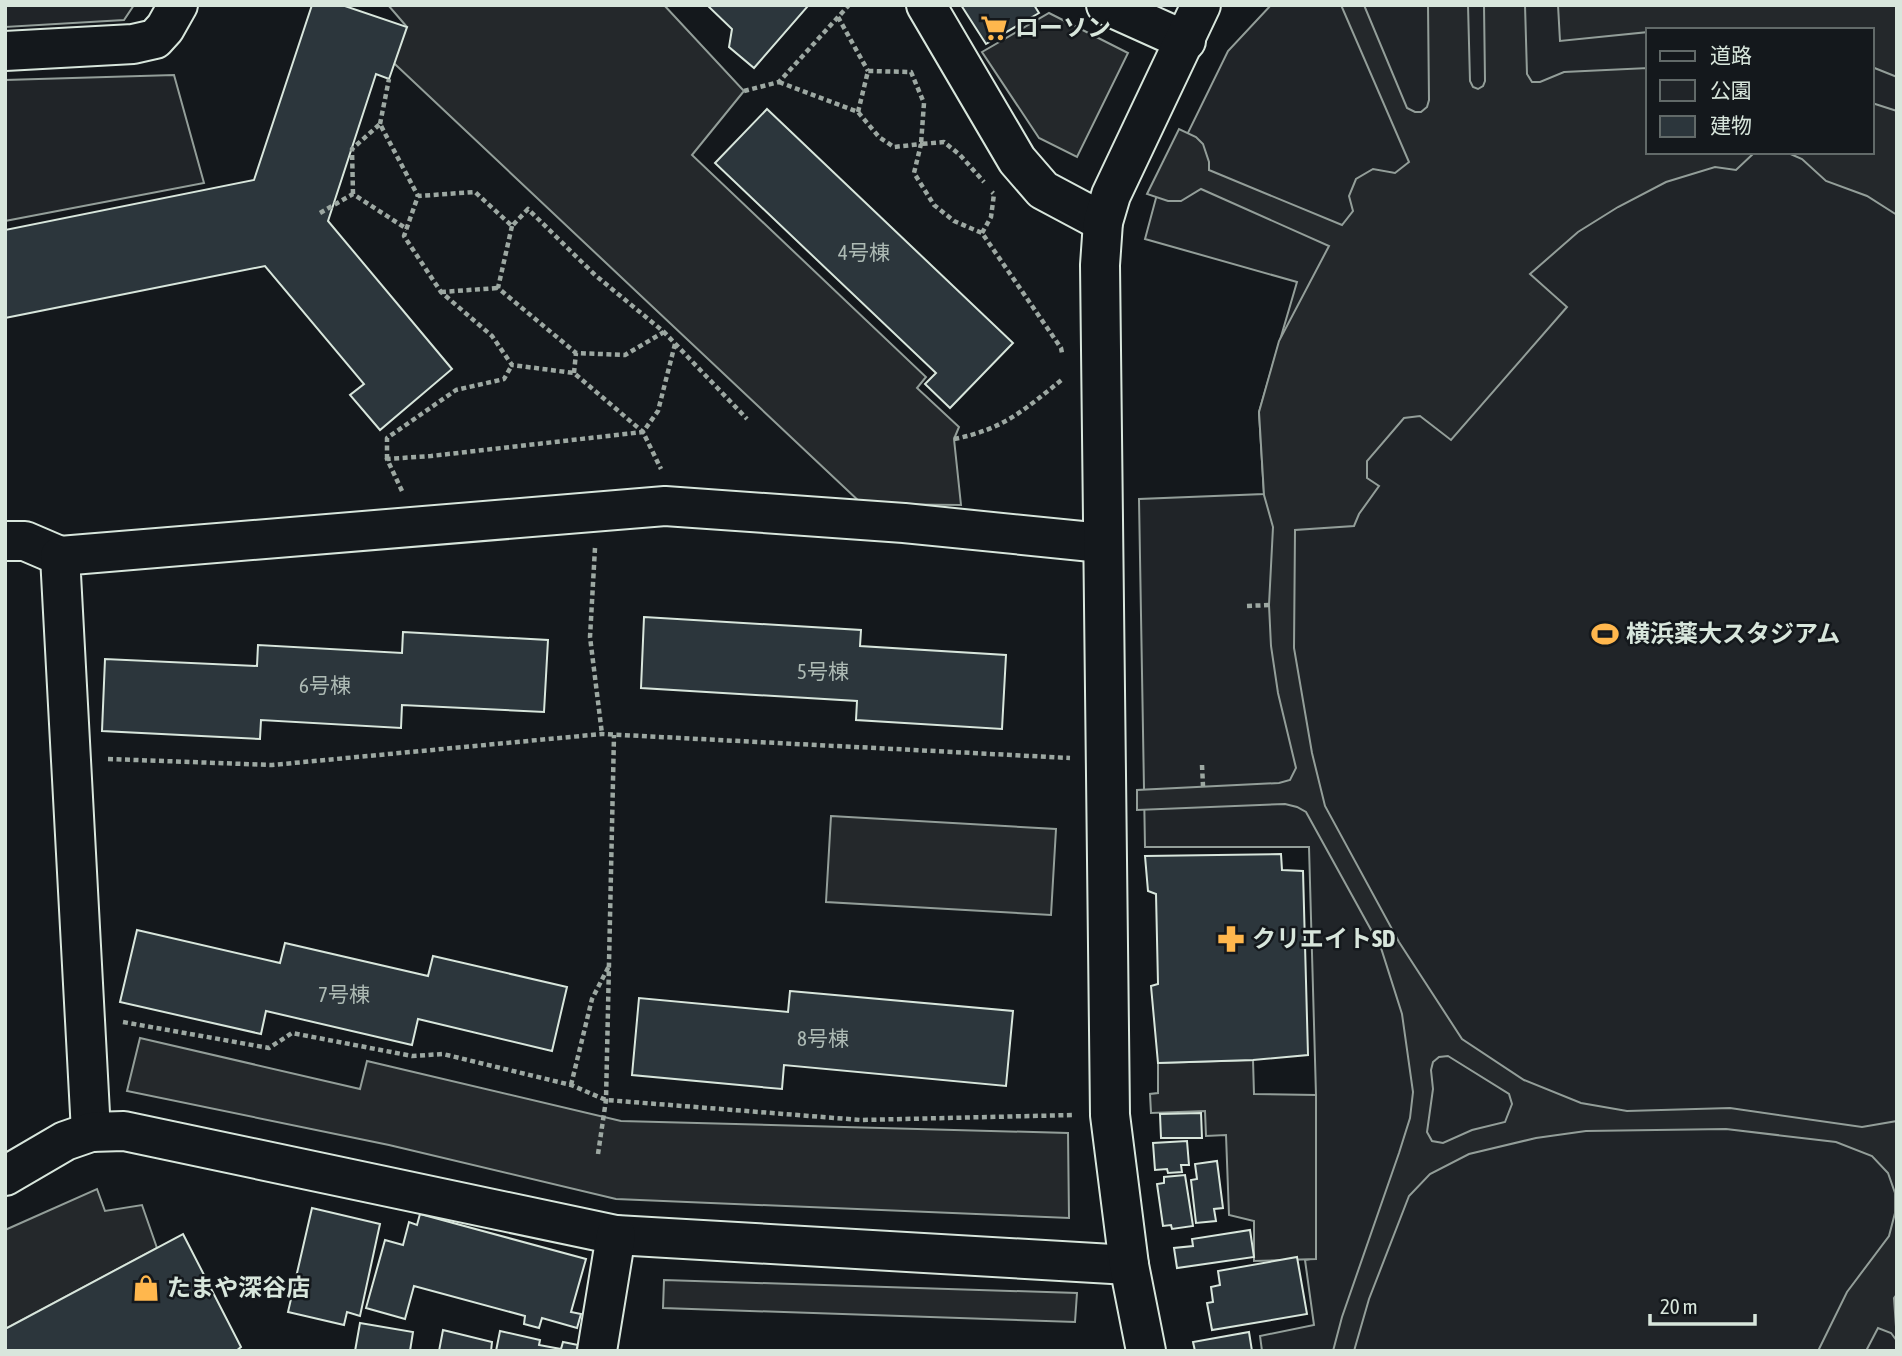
<svg xmlns="http://www.w3.org/2000/svg" width="1902" height="1356" font-family="'Asap Condensed','Noto Sans JP',sans-serif">
  <rect width="100%" height="100%" fill="#14181c"/>
  <g fill="#202428" stroke="#939e99" stroke-width="2" fill-rule="evenodd">
    <polygon points="5,5 134,5 124,20 5,27"/>
    <path d="M1271 5H1897V1351H1262L1260 1336 1314 1325 1305 1260 1316 1258V1095L1309 847H1145L1139 499 1264 494 1259 412 1297 282 1145 239 1156 198 1228 51ZM1648 30H1872V152H1648Z"/>
    <polygon points="174,75 204,183 5,221 5,80"/>
  </g>
  <g fill="#24282b" stroke="#939e99" stroke-width="2" fill-rule="evenodd">
    <polygon points="388,5 664,5 744,91 692,155 926,377 917,388 959,427 954,439 961,505 862,504 381,51 407,27"/>
    <path d="M1341 5H1364L1407 108 1415 112H1421L1427 107 1429 100 1428 5H1468L1470 81 1473 87 1478 89 1483 86 1485 81 1484 5H1525L1527 74 1532 82H1540L1564 72 1648 68V152H1762L1754 153 1736 170 1715 167 1666 182 1618 207 1578 232 1530 274 1567 307 1451 440 1420 416 1404 418 1367 461V478L1379 486 1359 514 1354 526 1295 530 1294 648 1312 753 1325 806 1399 942 1462 1039 1524 1080 1581 1103 1627 1111 1730 1108 1862 1127 1897 1121V1294L1894 1298 1897 1341 1891 1333 1878 1328 1866 1351H1818L1847 1292 1889 1236 1895 1213V1193L1888 1173 1872 1156 1836 1142 1726 1129 1586 1131 1536 1138 1469 1154 1430 1174 1409 1196 1369 1299 1354 1351H1333L1342 1317 1399 1153 1410 1118 1413 1092 1402 1014 1381 948 1306 812 1297 807 1285 804 1137 810V790L1279 783 1290 780 1296 768 1278 693 1271 646 1269 605 1273 527 1264 495 1259 412 1279 341 1329 246 1201 189 1181 201H1168L1147 194 1179 129 1196 137 1203 144 1209 162V170L1342 225 1353 211 1349 196 1356 179 1373 169 1395 173 1409 162ZM1448 1056 1509 1094 1512 1104 1505 1122 1472 1130 1443 1143 1432 1141 1427 1132 1433 1089 1431 1070 1433 1062 1439 1057Z"/>
    <polygon points="1558,5 1897,5 1897,77 1872,67 1872,30 1675,29 1648,30 1648,32 1560,41"/>
    <polygon points="1049,13 1128,53 1077,157 1039,138 982,52"/>
    <polygon points="1872,103 1897,111 1897,215 1867,196 1826,181 1802,159 1786,152 1872,152"/>
    <polygon points="831,816 1056,829 1051,915 826,902"/>
    <polygon points="140,1038 360,1089 367,1061 621,1121 1068,1133 1069,1218 616,1199 389,1145 127,1091"/>
    <polygon points="1253,1060 1254,1094 1316,1095 1316,1259 1254,1261 1254,1221 1229,1215 1226,1135 1206,1136 1205,1111 1151,1113 1150,1094 1158,1093 1158,1063"/>
    <polygon points="97,1189 105,1211 142,1205 157,1248 5,1329 5,1230"/>
    <polygon points="664,1280 1077,1293 1075,1322 663,1308"/>
  </g>
  <g fill="#2c363c" stroke="#d8e6dc" stroke-width="2">
    <polygon points="312,5 342,5 407,27 389,79 376,74 328,221 452,369 380,430 350,395 364,384 265,266 5,318 5,230 254,180"/>
    <polygon points="707,5 808,5 808,6 754,68 729,47 732,29"/>
    <polygon points="961,5 1034,5 1039,13 986,44"/>
    <polygon points="767,109 1013,343 950,408 925,384 936,373 715,163"/>
    <polygon points="644,617 861,630 860,646 1006,655 1002,729 856,720 857,701 641,688"/>
    <polygon points="403,632 548,640 544,712 402,705 401,728 261,720 260,739 102,731 105,659 257,666 258,645 402,653"/>
    <polygon points="1281,854 1282,870 1303,871 1308,1055 1253,1060 1158,1063 1151,986 1158,984 1156,894 1148,891 1145,856"/>
    <polygon points="137,930 280,963 285,943 428,976 433,956 567,987 552,1051 418,1019 412,1045 266,1011 261,1034 120,1002"/>
    <polygon points="790,991 1013,1011 1006,1086 784,1065 782,1089 632,1075 639,998 788,1012"/>
    <polygon points="1201,1113 1202,1138 1161,1138 1160,1114"/>
    <polygon points="1187,1141 1189,1165 1181,1165 1182,1172 1168,1173 1167,1169 1155,1170 1153,1143"/>
    <polygon points="1217,1161 1223,1208 1214,1209 1216,1221 1196,1223 1191,1180 1197,1179 1195,1164"/>
    <polygon points="1185,1175 1193,1226 1172,1229 1171,1225 1163,1226 1157,1184 1164,1183 1164,1177"/>
    <polygon points="312,1208 380,1224 360,1316 347,1312 344,1325 288,1312"/>
    <polygon points="420,1214 586,1259 571,1312 581,1314 577,1328 542,1318 539,1328 524,1324 525,1316 414,1286 405,1319 366,1308 385,1240 403,1245 409,1222 417,1225"/>
    <polygon points="1250,1230 1254,1257 1177,1268 1174,1248 1193,1246 1192,1239"/>
    <polygon points="183,1234 241,1347 236,1351 5,1351 5,1329"/>
    <polygon points="1297,1257 1307,1314 1212,1330 1207,1303 1213,1302 1211,1287 1220,1285 1218,1271"/>
    <polygon points="360,1323 413,1332 410,1351 355,1351"/>
    <polygon points="443,1330 492,1342 491,1351 439,1351"/>
    <polygon points="500,1331 540,1340 539,1345 561,1349 563,1342 578,1345 576,1351 496,1351"/>
    <polygon points="1249,1332 1252,1351 1195,1351 1193,1342"/>
  </g>
  <g fill="none" stroke-linecap="round" stroke-linejoin="round">
    <defs>
      <g id="minor">
        <polyline points="926,5 1017,160 1043,190 1103,222"/>
        <polyline points="1106,5 1186,41"/>
        <polyline points="5,51 133,44 155,39 165,28 178,5"/>
        <polyline points="5,541 25,541 60,556"/>
        <polyline points="91,1132 60,556 665,506 904,523 1102,543"/>
        <polyline points="5,1176 65,1141 91,1132 124,1131 616,1235 1129,1265"/>
        <polyline points="597,1351 616,1235"/>
        <polyline points="1146,1351 1129,1265 1110,1115 1100,265 1103,222 1111,195 1201,5"/>
      </g>
    </defs>
    <use href="#minor" stroke="#d8e6dc" stroke-width="42"/>
    <g stroke="#9da8a2" stroke-width="4.5" stroke-dasharray="5 3.5" stroke-linecap="butt">
      <polyline points="838,17 868,71"/>
      <polyline points="779,82 858,112 879,137 894,147 921,144 914,173 934,205 954,221 982,233 1061,348 1062,353"/>
      <polyline points="744,91 779,82 849,5"/>
      <polyline points="858,112 868,71 911,72 924,103 921,144 944,142 960,155 984,182"/>
      <polyline points="380,124 389,79"/>
      <polyline points="353,194 352,149 380,124 418,196"/>
      <polyline points="320,213 353,194 407,229"/>
      <polyline points="512,226 498,288 576,353 625,355 664,332"/>
      <polyline points="982,233 991,217 994,194 992,192"/>
      <polyline points="441,292 498,288"/>
      <polyline points="675,344 658,411 643,432 574,373 512,365 492,336 441,292 404,236 418,196 475,192 512,226 528,209 595,275 664,332 747,419"/>
      <polyline points="574,373 576,353"/>
      <path d="M954 439C1005 429 1025 409 1064 378"/>
      <polyline points="387,459 387,438 456,390 504,379 512,365"/>
      <polyline points="402,491 387,459 431,456 643,432 661,469"/>
      <polyline points="595,548 590,637 602,734"/>
      <polyline points="1247,606 1269,605"/>
      <polyline points="108,759 272,765 602,734 1070,758"/>
      <polyline points="1202,765 1203,786"/>
      <polyline points="123,1022 269,1048 292,1033 412,1056 443,1054 571,1085 606,1100 861,1120 1074,1115"/>
      <polyline points="571,1085 592,999 609,966"/>
      <polyline points="598,1154 606,1100 614,735"/>
    </g>
    <use href="#minor" stroke="#14181c" stroke-width="38"/>
  </g>
  <defs>
    <symbol id="supermarket-bare" viewBox="-9 -9 18 18"><path d="M-6-5.5h2.5l.6 2H6L4.5 2H-2.5L-4.4-4H-6ZM-1.5 3.2a1.3 1.3 0 1 0 .1 0ZM3 3.2a1.3 1.3 0 1 0 .1 0Z" fill="#ffb74d" stroke="#14181c" stroke-width="2.5" paint-order="stroke"/></symbol>
    <symbol id="stadium-bare" viewBox="-9 -9 18 18"><path d="M0-5a6.5 5 0 1 0 0 10a6.5 5 0 1 0 0-10ZM-3.5-1.8h7v3.6h-7Z" fill="#ffb74d" stroke="#14181c" stroke-width="2.5" paint-order="stroke"/></symbol>
    <symbol id="pharmacy-bare" viewBox="-9 -9 18 18"><path d="M-2-6h4v4h4v4h-4v4h-4v-4h-4v-4h4Z" fill="#ffb74d" stroke="#14181c" stroke-width="2.5" paint-order="stroke"/></symbol>
    <symbol id="shop-bare" viewBox="-9 -9 18 18"><path d="M-5-2.5h2.3a2.7 3.5 0 0 1 5.4 0H5L5.5 6h-11ZM-1.5-2.5h3a1.5 2.3 0 0 0-3 0Z" fill="#ffb74d" stroke="#14181c" stroke-width="2.5" paint-order="stroke"/></symbol>
  </defs>
  <g fill-rule="evenodd">
    <use href="#supermarket-bare" x="975" y="9" width="38" height="38"/>
    <use href="#stadium-bare" x="1586" y="615" width="38" height="38"/>
    <use href="#pharmacy-bare" x="1212" y="920" width="38" height="38"/>
    <use href="#shop-bare" x="127" y="1269" width="38" height="38"/>
  </g>
  <g text-anchor="middle" stroke-width="5" stroke-linejoin="round" paint-order="stroke">
    <g font-size="21" fill="#adbab4">
      <text x="864" y="260">4号棟</text>
      <text x="823" y="679">5号棟</text>
      <text x="325" y="693">6号棟</text>
      <text x="344" y="1002">7号棟</text>
      <text x="823" y="1046">8号棟</text>
    </g>
    <g font-size="24" font-weight="bold" fill="#d8e6dc" stroke="#14181c" text-anchor="start">
      <text x="1015" y="36">ローソン</text>
      <text x="1626" y="642">横浜薬大スタジアム</text>
      <text x="1252" y="947">クリエイトSD</text>
      <text x="167" y="1296">たまや深谷店</text>
    </g>
  </g>
  <rect width="1902" height="1356" fill="none" stroke="#d8e6dc" stroke-width="14"/>
  <rect x="1646" y="28" width="228" height="126" fill="#14181c" stroke="#626a69" stroke-width="2"/>
  <rect x="1660" y="51" width="35" height="10" fill="#14181c" stroke="#626a69" stroke-width="2"/>
  <text x="1710" y="63" font-size="21" fill="#d8e6dc">道路</text>
  <rect x="1660" y="80" width="35" height="21" fill="#202428" stroke="#626a69" stroke-width="2"/>
  <text x="1710" y="98" font-size="21" fill="#d8e6dc">公園</text>
  <rect x="1660" y="116" width="35" height="21" fill="#2c363c" stroke="#626a69" stroke-width="2"/>
  <text x="1710" y="133" font-size="21" fill="#d8e6dc">建物</text>
  <path d="M1650 1314v10h105v-10" fill="none" stroke="#d8e6dc" stroke-width="3.5"/>
  <text x="1660" y="1314" font-size="21" fill="#d8e6dc" stroke="#14181c" stroke-width="5" paint-order="stroke">20 m</text>
</svg>
